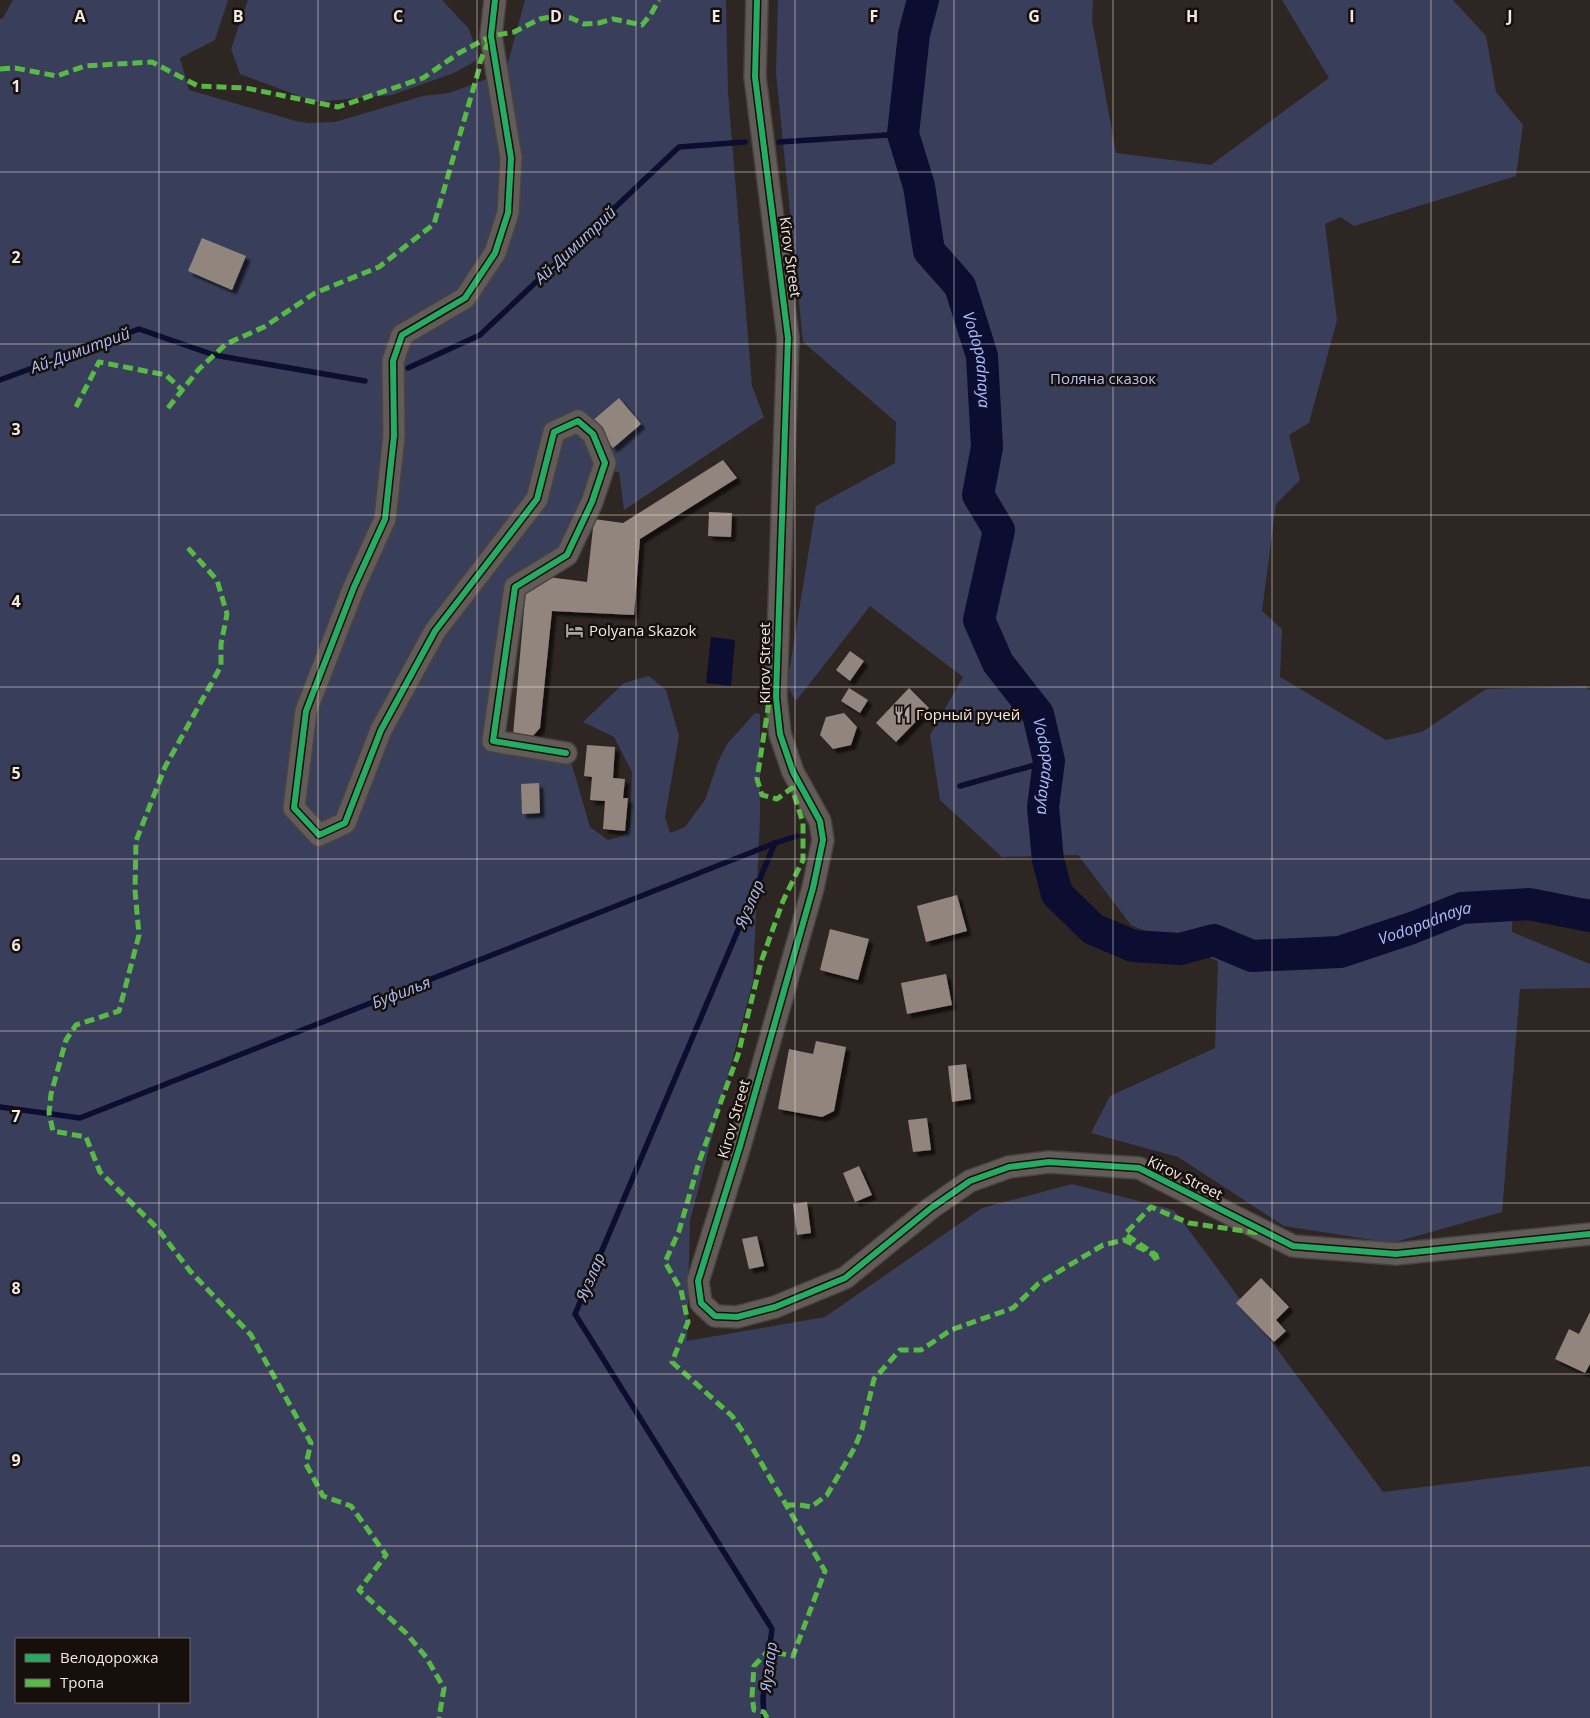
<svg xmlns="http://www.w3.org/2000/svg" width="1590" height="1718" font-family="'Open Sans',sans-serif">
  <defs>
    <filter id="shadow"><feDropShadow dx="4.5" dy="4.5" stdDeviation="1" flood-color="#0009"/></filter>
  </defs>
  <rect width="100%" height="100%" fill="#2e2622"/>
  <g fill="#393f5a" fill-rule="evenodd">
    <path d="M13 0H228L215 40 180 58 189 90 296 121 308 123 335 122 423 96 449 93 484 80 507 66 525 0H726L728 93 752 386 764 417 624 510 619 472 592 468 560 553 508 585 482 743 570 758 590 827 608 840 623 836 630 827 632 772 614 737 583 722 624 683 649 676 666 690 679 736 665 817 670 833 685 827 705 800 718 762 727 744 755 713 760 714V817L753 981 690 1221 687 1341 825 1317 982 1208 1072 1184 1174 1210 1383 1492 1590 1466V1718H0V19L3 18ZM16 1639H189V1702H16Z"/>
    <polygon points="248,0 442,0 469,29 479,59 454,73 392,95 315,102 240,74 231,49"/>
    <polygon points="778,0 1093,0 1092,20 1116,153 1211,165 1329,78 1282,0 1453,0 1486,36 1496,92 1523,125 1516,176 1354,226 1340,217 1325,224 1337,320 1309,423 1289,435 1300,480 1276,504 1262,611 1282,629 1280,677 1386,740 1422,732 1486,689 1585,686 1590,690 1590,899 1513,891 1512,932 1590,964 1590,988 1520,989 1502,1212 1392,1243 1284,1226 1178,1157 1091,1133 1110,1096 1215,1048 1218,961 1131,925 1078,855 1002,857 940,800 930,735 963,677 870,606 796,701 787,685 816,506 895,463 896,422 803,342 776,73"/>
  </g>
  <polygon fill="#0b0d31" points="711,637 735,640 731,686 706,683"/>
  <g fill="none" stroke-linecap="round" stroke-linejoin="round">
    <g stroke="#0b0d31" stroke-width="5.5">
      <polyline points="779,142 903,134"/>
      <polyline points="408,368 480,335 679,147 745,142"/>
      <polyline points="0,380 139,329 214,355 365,381"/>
      <polyline points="960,786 1049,761"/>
      <polyline points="0,1107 80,1118 775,843 797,836"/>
      <polyline points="764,1718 763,1698 772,1629 575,1314 775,843"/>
    </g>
    <path stroke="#0b0d31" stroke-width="32" id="s1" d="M923 0 914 34 903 134 919 186 929 251 960 286 982 356 987 447 978 495 999 530 979 620 998 663 1038 714 1049 761 1043 807 1048 860 1057 894 1093 929 1133 946 1180 949 1214 940 1252 956 1340 952 1412 928 1462 908 1529 904 1590 916"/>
  </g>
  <g fill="#91857e" filter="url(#shadow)">
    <polygon points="202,238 246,256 232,290 188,271"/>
    <polygon points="619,398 641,424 613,448 591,422"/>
    <polygon points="723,460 737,478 640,539 634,615 552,611 540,728 531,738 513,735 526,587 540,576 587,582 594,519 623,523"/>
    <polygon points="709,512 732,513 731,537 708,536"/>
    <polygon points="850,651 864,661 850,681 836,670"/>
    <polygon points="849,688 868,700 860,713 841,701"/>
    <polygon points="909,688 929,708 896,742 876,723"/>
    <polygon points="844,713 857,727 851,745 833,749 820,735 826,717"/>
    <polygon points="587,745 615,747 613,778 625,779 623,798 628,798 625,831 603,829 605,801 590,800 592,777 584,776"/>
    <polygon points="539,783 540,813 522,814 521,784"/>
    <polygon points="957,895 967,931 926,942 917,906"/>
    <polygon points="830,929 869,939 858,980 820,970"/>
    <polygon points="946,974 952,1005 907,1014 901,983"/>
    <polygon points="816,1041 846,1047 834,1111 822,1117 778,1109 789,1049 813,1054"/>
    <polygon points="966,1064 971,1099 952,1102 948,1066"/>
    <polygon points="927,1118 931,1150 913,1152 908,1120"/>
    <polygon points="859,1166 872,1195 855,1202 843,1173"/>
    <polygon points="807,1202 811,1233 797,1235 793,1204"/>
    <polygon points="757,1236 764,1266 749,1269 742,1239"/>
    <polygon points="1261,1278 1289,1307 1276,1320 1286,1331 1274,1342 1236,1303"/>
    <polygon points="1590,1312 1590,1364 1585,1373 1555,1359 1569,1329 1579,1334"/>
  </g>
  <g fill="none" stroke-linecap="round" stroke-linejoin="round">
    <defs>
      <g id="minor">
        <polyline points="495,0 491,36 511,158 508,213 495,253 465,298 402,335 393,361 394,436 385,519 354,587 306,711 294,808 319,835 345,823 381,730 435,631 537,499 554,432 578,421 593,434 605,463 592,502 567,555 515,587 493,741 566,753"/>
        <polyline points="757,0 755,77 788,338 776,697 780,734 793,772 820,821 823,840 813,888 740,1146 698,1281 701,1303 715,1316 737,1317 775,1307 845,1278 931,1208 970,1181 1009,1167 1049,1162 1139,1168 1293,1246 1396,1254 1590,1234"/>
      </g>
    </defs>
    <use href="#minor" stroke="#4a4340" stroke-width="24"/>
    <use href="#minor" stroke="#625c58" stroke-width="21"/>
    <g stroke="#58b947" stroke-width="5" stroke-dasharray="10 5" stroke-linecap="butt">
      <polyline points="0,69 15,68 57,76 85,66 152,62 198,86 246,88 338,107 423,78 459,53 491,36 514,32 540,19 555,16 571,18 584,24 599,23 613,19 642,25 651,14 659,0"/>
      <polyline points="76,407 99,362 166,375 182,390"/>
      <polyline points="168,408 199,369 226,344 264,327 315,293 379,267 434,224 479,69 480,62 490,38"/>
      <polyline points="188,548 217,580 227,614 221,644 221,666 165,767 136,841 135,890 139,935 119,1011 76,1025 66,1040 51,1094 49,1113 53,1131 86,1137 100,1172 158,1229 190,1271 251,1335 311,1443 306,1464 323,1496 351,1506 386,1555 359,1590 406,1633 426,1657 444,1688 439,1718"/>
      <polyline points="785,1505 800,1505 811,1507 827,1495 855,1447 862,1429 874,1379 900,1350 921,1350 951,1330 1013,1308 1038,1284 1103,1245 1124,1240 1152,1254 1158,1262 1156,1255 1125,1234 1151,1207 1189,1223 1258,1233"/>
      <polyline points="767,1718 764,1712 754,1710 752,1697 754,1666 768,1651 793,1656 825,1571 743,1432 732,1416 672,1362 688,1322 681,1290 665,1262 679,1231 699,1162 738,1055 761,962 783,901 803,860 803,823 792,788 777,799 762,795 757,779 771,689"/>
    </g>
    <defs>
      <g id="cycleway">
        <polyline points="495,0 491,36 511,158 508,213 495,253 465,298 402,335 393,361 394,436 385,519 354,587 306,711 294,808 319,835 345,823 381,730 435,631 537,499 554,432 578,421 593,434 605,463 592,502 567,555 515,587 493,741 566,753"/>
        <polyline points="757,0 755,77 788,338 776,697 780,734 793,772 820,821 823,840 813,888 740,1146 698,1281 701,1303 715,1316 737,1317 775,1307 845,1278 931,1208 970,1181 1009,1167 1049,1162 1139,1168 1293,1246 1396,1254 1590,1234"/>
      </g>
    </defs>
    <use href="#cycleway" stroke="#160f0c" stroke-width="9"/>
    <use href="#cycleway" stroke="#26ab63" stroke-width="6"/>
  </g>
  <path fill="none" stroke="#f3e8e3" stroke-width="1" stroke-opacity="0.55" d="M159 0V1639M318 0V1718M477 0V1718M636 0V1718M795 0V1718M954 0V1718M1113 0V1718M1272 0V1718M1431 0V1718M0 172H1590M0 344H1590M0 515H1590M0 687H1590M0 859H1590M0 1031H1590M0 1203H1590M0 1374H1590M0 1546H1590M159 1702V1718"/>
  <defs>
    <symbol id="hotel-bare" viewBox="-9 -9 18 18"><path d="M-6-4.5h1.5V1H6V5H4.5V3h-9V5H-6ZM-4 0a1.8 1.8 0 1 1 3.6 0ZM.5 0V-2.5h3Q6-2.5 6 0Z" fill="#aea49f" stroke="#160f0c" stroke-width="2.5" paint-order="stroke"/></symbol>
    <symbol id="restaurant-bare" viewBox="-9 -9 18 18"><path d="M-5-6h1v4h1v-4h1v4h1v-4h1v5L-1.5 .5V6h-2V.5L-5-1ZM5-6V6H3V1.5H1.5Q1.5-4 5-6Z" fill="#aea49f" stroke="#160f0c" stroke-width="2.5" paint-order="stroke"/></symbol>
  </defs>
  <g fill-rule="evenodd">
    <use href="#hotel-bare" x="562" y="618" width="25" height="25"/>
    <use href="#restaurant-bare" x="890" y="702" width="25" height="25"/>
  </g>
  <g text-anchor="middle" stroke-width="5" stroke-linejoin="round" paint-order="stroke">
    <g font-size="15" fill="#f3e8e3" stroke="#160f0c">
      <text transform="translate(790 257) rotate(82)" y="5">Kirov Street</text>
      <text transform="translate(765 663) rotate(-90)" y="5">Kirov Street</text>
      <text transform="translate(734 1119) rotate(-74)" y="5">Kirov Street</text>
      <text transform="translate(1185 1178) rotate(26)" y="5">Kirov Street</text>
    </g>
    <g font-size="15" fill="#b8c5f1" stroke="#160f0c">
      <text x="1103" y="384">Поляна сказок</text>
    </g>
    <g font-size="15" fill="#f3e8e3" stroke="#160f0c" text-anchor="start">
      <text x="589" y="636">Polyana Skazok</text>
      <text x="916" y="720">Горный ручей</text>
    </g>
    <g font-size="16" font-style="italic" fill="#acbdf8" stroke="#160f0c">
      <text transform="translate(575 245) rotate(-43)" y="6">Ай-Димитрий</text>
      <text transform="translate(80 350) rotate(-20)" y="6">Ай-Димитрий</text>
      <text dy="6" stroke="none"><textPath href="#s1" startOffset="379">Vodopadnaya</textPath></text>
      <text dy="6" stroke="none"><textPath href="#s1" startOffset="814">Vodopadnaya</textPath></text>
      <text transform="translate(749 904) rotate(-67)" y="6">Яузлар</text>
      <text dy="6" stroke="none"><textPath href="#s1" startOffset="1339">Vodopadnaya</textPath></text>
      <text transform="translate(401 992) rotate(-21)" y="6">Буфилья</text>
      <text transform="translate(590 1277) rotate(-67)" y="6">Яузлар</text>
      <text transform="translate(768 1667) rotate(-83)" y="6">Яузлар</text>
    </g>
  </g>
  <g font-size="16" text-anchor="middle" font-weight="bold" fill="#f3e8e3" stroke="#160f0c" stroke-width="5" stroke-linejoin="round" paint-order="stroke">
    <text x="80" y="22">A</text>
    <text x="238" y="22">B</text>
    <text x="398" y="22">C</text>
    <text x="556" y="22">D</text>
    <text x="716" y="22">E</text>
    <text x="874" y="22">F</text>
    <text x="1034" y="22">G</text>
    <text x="1192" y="22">H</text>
    <text x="1352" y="22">I</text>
    <text x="1510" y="22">J</text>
    <text x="16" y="92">1</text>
    <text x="16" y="263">2</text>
    <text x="16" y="435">3</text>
    <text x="16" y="607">4</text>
    <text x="16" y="779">5</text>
    <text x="16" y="951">6</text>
    <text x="16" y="1122">7</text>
    <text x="16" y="1294">8</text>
    <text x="16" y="1466">9</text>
  </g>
  <rect x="15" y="1638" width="175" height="65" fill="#160f0c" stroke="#6e6662"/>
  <rect x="25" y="1654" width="25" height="8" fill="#26ab63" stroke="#6e6662"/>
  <text x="60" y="1663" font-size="15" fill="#f3e8e3">Велодорожка</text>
  <rect x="25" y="1679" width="25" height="8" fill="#58b947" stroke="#6e6662"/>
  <text x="60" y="1688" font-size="15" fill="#f3e8e3">Тропа</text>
</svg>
